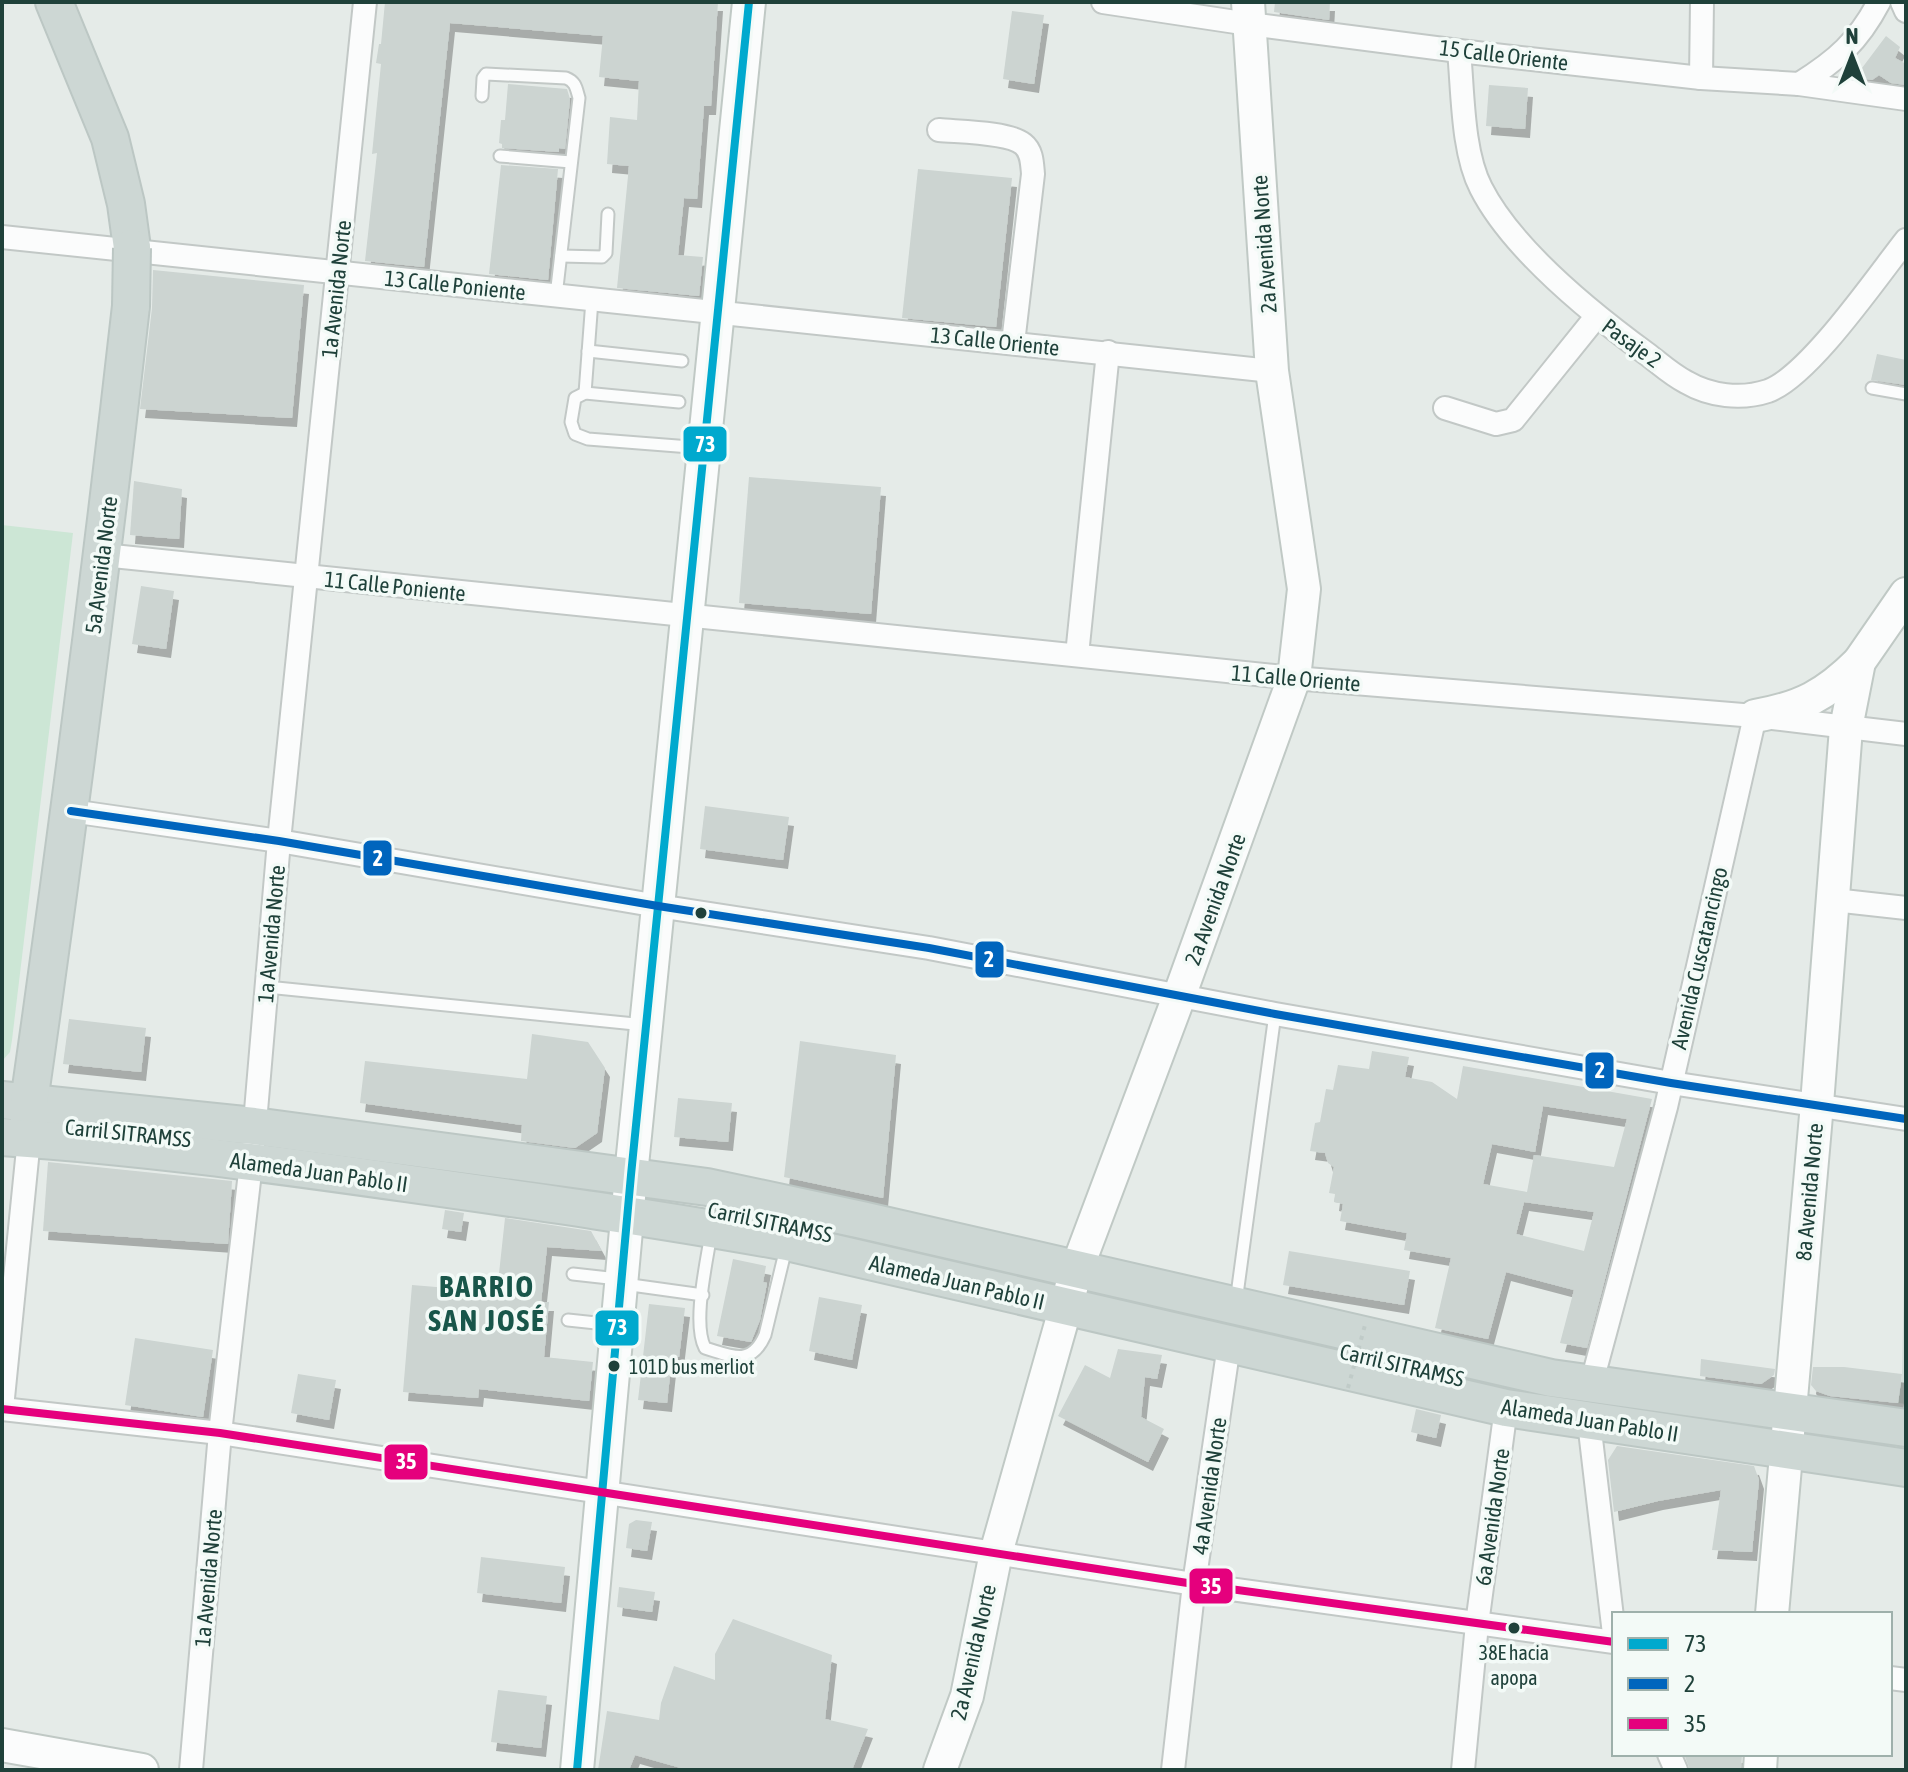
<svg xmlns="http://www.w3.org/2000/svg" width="1908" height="1772" font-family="'Asap Condensed',sans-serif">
  <defs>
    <filter id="shadow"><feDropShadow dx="5" dy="9" stdDeviation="0" flood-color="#0004"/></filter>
  </defs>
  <rect width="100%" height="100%" fill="#e5ebe8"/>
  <polygon fill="#d2ddd8" points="1906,1187 1906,1404 1898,1403 1902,1374"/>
  <polygon fill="#cce6d5" points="2,525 73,533 12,1040 10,1052 2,1061"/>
  <g fill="#ccd4d1" fill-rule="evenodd" filter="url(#shadow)">
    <polygon points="385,2 718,2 711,106 704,106 697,199 684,198 678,255 703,257 699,296 617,288 629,166 607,164 610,117 637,120 639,81 599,77 603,36 450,23 424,267 365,261 377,153 372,154 381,64 376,63 379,44 381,44"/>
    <polygon points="1275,2 1330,2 1329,20 1274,12"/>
    <polygon points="1012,11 1044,15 1034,84 1003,79"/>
    <polygon points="1886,36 1900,47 1895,58 1906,64 1906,85 1891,83 1879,75 1872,80 1866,79 1859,72"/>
    <polygon points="508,84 567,89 570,99 565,149 559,148 559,152 502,148 502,144 499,143 501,120 505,120"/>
    <polygon points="1489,85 1528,88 1525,129 1486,126"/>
    <polygon points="501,165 558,169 548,280 489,274"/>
    <polygon points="918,169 1012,178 996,327 902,318"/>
    <polygon points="153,270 304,285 292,418 140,409 152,308"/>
    <polygon points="1877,354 1906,360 1906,385 1871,380"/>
    <polygon points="749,477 881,487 871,614 739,603"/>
    <polygon points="134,481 182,489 179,539 130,535"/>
    <polygon points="141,586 174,591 166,649 132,644"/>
    <polygon points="705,806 789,817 783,860 700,849"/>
    <polygon points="69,1019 146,1028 141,1072 63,1064"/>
    <polygon points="532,1034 588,1042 605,1068 597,1133 575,1148 521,1141 522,1125 360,1103 365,1061 527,1079"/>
    <polygon points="800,1041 896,1055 883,1198 784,1177"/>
    <path d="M1372 1051 1409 1057 1405 1077 1432 1082 1457 1099 1463 1066 1652 1099 1587 1348 1560 1343 1574 1290 1506 1272 1488 1339 1435 1328 1451 1258 1404 1250 1407 1233 1340 1221 1343 1204 1334 1202 1335 1194 1329 1193 1334 1167 1328 1163 1325 1153 1310 1151 1315 1123 1320 1122 1326 1089 1333 1090 1338 1065 1369 1069ZM1543 1106 1627 1119 1614 1167 1534 1155 1527 1192 1483 1184 1492 1144 1535 1152ZM1524 1202 1594 1212 1584 1251 1516 1234Z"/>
    <polygon points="678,1098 732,1103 728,1142 674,1137"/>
    <polygon points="48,1162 232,1181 228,1244 43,1231"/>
    <polygon points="445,1210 464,1213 461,1232 442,1229"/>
    <polygon points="505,1218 591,1231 602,1251 547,1247 541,1302 549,1302 544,1357 593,1362 589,1401 479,1389 478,1398 403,1392 412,1285 497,1292"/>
    <polygon points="1289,1251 1410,1271 1404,1305 1283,1285"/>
    <polygon points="733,1259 766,1266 763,1282 767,1283 760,1320 751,1342 717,1336"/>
    <polygon points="819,1297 862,1305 852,1360 809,1351"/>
    <polygon points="649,1304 685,1308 679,1357 672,1357 667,1403 638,1400"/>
    <polygon points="135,1338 213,1350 203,1417 125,1405"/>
    <polygon points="1118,1349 1162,1355 1157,1379 1145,1377 1141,1417 1164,1429 1148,1462 1058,1416 1085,1365 1110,1378"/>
    <polygon points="1701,1359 1775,1369 1774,1375 1761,1384 1700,1376"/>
    <polygon points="1813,1367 1844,1367 1902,1374 1898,1403 1830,1396 1816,1391 1811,1385"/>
    <polygon points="298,1374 336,1380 329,1420 291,1413"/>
    <polygon points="1416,1409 1441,1415 1436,1438 1411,1432"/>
    <polygon points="1617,1446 1754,1466 1759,1480 1752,1552 1712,1550 1721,1490 1658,1501 1614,1512 1608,1460"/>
    <polygon points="636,1520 652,1522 647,1551 626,1548 629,1524"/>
    <polygon points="481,1557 565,1567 561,1603 477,1593"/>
    <polygon points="619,1587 655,1592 652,1612 617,1607"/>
    <polygon points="733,1619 832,1655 825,1719 868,1729 852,1770 688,1770 635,1755 629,1770 598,1770 607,1711 659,1720 661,1703 674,1666 715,1680 715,1654"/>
    <polygon points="498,1690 547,1696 541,1748 491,1742"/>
    <polygon points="1684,1754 1742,1754 1741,1770 1690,1770"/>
  </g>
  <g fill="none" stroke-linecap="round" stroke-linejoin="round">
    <defs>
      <g id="lane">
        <path d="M482 96 483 78 486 74 566 78C576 82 576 88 579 98L556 296"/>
        <polyline points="500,156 571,162"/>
        <polyline points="561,256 602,257 606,253 608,214"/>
        <polyline points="588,351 682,361"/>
        <polyline points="1872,388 1906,394"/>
        <polyline points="585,393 592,300"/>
        <polyline points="679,402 585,393 575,398 571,422 575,434 588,439 703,448"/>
        <polyline points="267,987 645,1025"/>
        <path d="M711 1233C707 1261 692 1323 705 1348 732 1356 751 1367 765 1335L786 1248"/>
        <polyline points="573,1274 618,1279"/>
        <polyline points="624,1284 703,1295"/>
        <polyline points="1236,1302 1275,1014"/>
        <polyline points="568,1320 615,1325"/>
      </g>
      <g id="street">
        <polyline points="1103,2 1249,24 1459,51 1701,78 1799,84 1906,99"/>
        <polyline points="1902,2 1906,11"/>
        <path d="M1459 51C1463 92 1462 151 1481 188 1512 249 1591 313 1647 354 1659 363 1672 375 1686 382 1710 396 1741 400 1768 391 1809 376 1876 278 1906 240"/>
        <polyline points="1701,78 1702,2"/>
        <path d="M1799 84C1836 61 1858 42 1879 2"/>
        <path d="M939 130C959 132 1008 132 1023 144 1032 151 1032 163 1033 174L1013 343"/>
        <polyline points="2,237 1272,371"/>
        <polyline points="1445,408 1496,424 1513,420 1596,317"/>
        <polyline points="103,555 1294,678 1755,716 1906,734"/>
        <polyline points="1077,655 1108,352"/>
        <polyline points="71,811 279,841 658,906 929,948 1275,1014 1671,1083 1906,1119"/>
        <polyline points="1834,900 1906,908"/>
        <polyline points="1591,1385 1666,1107 1755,716"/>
        <polyline points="2,1408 29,1139"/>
        <polyline points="2,1409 220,1433 1194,1584 1614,1642"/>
        <polyline points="1589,1422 1614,1634"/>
        <polyline points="1890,1678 1906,1680"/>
        <polyline points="1669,1754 1676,1770"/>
        <polyline points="191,1770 220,1433 253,1146 279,841 365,2"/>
        <polyline points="1173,1770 1194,1584 1229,1345"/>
        <polyline points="1463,1770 1477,1624 1506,1408"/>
      </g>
      <g id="secondary">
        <path d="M1755 716C1801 708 1826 695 1859 662"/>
        <polyline points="1772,1614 1817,1104 1846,728 1859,662 1906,594"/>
        <polyline points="2,1745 142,1770"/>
        <polyline points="577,1770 631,1175 749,2"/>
        <polyline points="940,1770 967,1696 996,1553 1076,1271 1180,994 1294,678 1304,589 1272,371 1248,2"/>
        <polyline points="1760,1770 1761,1754"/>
      </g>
      <g id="primary">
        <polyline points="54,2 110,138 126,204 132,248"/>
        <polyline points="2,1100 254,1126 707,1187 862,1220 1551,1378 1906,1428"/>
        <path d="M29 1125V1102C67 837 101 572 131 306"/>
        <path d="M2 1137C137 1146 271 1164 405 1183 533 1201 660 1219 787 1242L1506 1408 1906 1468"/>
      </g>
    </defs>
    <use href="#lane" stroke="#c2c8c6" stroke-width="15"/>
    <use href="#street" stroke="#c2c8c6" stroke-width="26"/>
    <use href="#secondary" stroke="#c0c9c5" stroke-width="36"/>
    <use href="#primary" stroke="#bcc7c4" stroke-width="40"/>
    <use href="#lane" stroke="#fbfcfc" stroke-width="11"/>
    <use href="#street" stroke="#fbfcfc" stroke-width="22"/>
    <use href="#secondary" stroke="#fbfcfc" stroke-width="32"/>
    <use href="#primary" stroke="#cdd7d4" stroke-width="36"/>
    <defs>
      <polyline id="primary-bridge" points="131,306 132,248"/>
    </defs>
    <use href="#primary-bridge" stroke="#bcc7c4" stroke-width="40" stroke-linecap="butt"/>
    <polyline stroke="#c0cbc8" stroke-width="4" stroke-dasharray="4 6" stroke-linecap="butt" points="1348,1388 1365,1325"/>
    <use href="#primary-bridge" stroke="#cdd7d4" stroke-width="36"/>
    <defs>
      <polyline id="bus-1" points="577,1770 631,1175 749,2"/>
      <polyline id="bus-2" points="71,811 279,841 658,906 929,948 1275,1014 1671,1083 1906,1119"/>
      <polyline id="bus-3" points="2,1409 220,1433 1194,1584 1614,1642"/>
    </defs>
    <use href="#bus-1" stroke="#f3faf7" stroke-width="14"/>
    <use href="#bus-2" stroke="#f3faf7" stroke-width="14"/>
    <use href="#bus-3" stroke="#f3faf7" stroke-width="14"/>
    <use href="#bus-1" stroke="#00a9ce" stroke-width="8"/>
    <use href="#bus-2" stroke="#0065bd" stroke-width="8"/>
    <use href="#bus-3" stroke="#e5007d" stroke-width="8"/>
  </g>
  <g fill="#1f413a" stroke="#f3faf7" stroke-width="3">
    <circle cx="701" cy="913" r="7"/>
    <circle cx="614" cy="1366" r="7"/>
    <circle cx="1514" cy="1628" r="7"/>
  </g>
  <g text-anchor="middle" stroke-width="7" stroke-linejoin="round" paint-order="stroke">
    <g font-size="20" fill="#1f413a" stroke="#f3faf7" text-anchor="start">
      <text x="629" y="1374">101D bus merliot</text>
      <text x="1514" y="1660" text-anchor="middle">38E hacia<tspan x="1514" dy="25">apopa</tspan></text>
    </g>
    <g font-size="22" fill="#1f413a" stroke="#f3faf7">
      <text transform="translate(1504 55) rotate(7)" y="8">15 Calle Oriente</text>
      <text transform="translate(1264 244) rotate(-94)" y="8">2a Avenida Norte</text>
      <text transform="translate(455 285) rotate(6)" y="8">13 Calle Poniente</text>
      <text transform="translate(336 289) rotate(-84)" y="8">1a Avenida Norte</text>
      <text transform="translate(995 341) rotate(6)" y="8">13 Calle Oriente</text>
      <text transform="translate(1632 343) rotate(36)" y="8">Pasaje 2</text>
      <text transform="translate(101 565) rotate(-83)" y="8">5a Avenida Norte</text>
      <text transform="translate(395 586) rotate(6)" y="8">11 Calle Poniente</text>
      <text transform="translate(1296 678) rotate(5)" y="8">11 Calle Oriente</text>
      <text transform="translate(1215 899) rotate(-70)" y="8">2a Avenida Norte</text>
      <text transform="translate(271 934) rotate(-85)" y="8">1a Avenida Norte</text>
      <text transform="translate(1699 958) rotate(-77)" y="8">Avenida Cuscatancingo</text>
      <text transform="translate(128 1133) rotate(6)" y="8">Carril SITRAMSS</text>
      <text transform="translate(319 1172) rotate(8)" y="8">Alameda Juan Pablo II</text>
      <text transform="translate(1809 1192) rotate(-85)" y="8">8a Avenida Norte</text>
      <text transform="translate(770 1222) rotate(12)" y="8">Carril SITRAMSS</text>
      <text transform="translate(957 1282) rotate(13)" y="8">Alameda Juan Pablo II</text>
      <text transform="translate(1402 1365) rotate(13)" y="8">Carril SITRAMSS</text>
      <text transform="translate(1590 1420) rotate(9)" y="8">Alameda Juan Pablo II</text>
      <text transform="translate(1209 1486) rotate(-82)" y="8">4a Avenida Norte</text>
      <text transform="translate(1492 1517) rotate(-82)" y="8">6a Avenida Norte</text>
      <text transform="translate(208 1578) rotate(-85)" y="8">1a Avenida Norte</text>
      <text transform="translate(973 1652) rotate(-77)" y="8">2a Avenida Norte</text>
    </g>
    <g font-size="30" font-weight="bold" letter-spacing="2" fill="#19564a" stroke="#f3faf7">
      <text x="487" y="1297">BARRIO<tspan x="487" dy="34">SAN JOSÉ</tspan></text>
    </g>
  </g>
  <g stroke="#f3faf7" stroke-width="3">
    <rect x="682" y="425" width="46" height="38" rx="8" fill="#00a9ce"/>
    <rect x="362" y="839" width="31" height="38" rx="8" fill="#0065bd"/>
    <rect x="974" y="940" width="31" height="39" rx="8" fill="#0065bd"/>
    <rect x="1584" y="1051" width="31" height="39" rx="8" fill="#0065bd"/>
    <rect x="594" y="1309" width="46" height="38" rx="8" fill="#00a9ce"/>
    <rect x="383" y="1443" width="46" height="38" rx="8" fill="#e5007d"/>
    <rect x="1188" y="1567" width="46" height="38" rx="8" fill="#e5007d"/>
  </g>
  <g font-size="22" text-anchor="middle" font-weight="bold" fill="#fff">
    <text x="705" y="452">73</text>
    <text x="378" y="866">2</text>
    <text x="989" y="967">2</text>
    <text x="1600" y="1078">2</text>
    <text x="617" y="1335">73</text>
    <text x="406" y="1469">35</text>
    <text x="1211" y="1594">35</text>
  </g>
  <rect width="1908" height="1772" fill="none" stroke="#1f413a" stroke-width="8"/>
  <rect x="1612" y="1612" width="280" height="144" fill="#f3faf7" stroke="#9eb0ab" stroke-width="2"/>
  <rect x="1628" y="1638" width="40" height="12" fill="#00a9ce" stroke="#9eb0ab" stroke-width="2"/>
  <text x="1684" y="1652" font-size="24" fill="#1f413a">73</text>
  <rect x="1628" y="1678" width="40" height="12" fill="#0065bd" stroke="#9eb0ab" stroke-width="2"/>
  <text x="1684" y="1692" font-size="24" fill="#1f413a">2</text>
  <rect x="1628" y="1718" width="40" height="12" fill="#e5007d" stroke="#9eb0ab" stroke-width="2"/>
  <text x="1684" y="1732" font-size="24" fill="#1f413a">35</text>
  <g transform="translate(1852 56)" stroke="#f3faf7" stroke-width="6" paint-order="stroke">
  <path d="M0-6L14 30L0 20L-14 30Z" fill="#1f413a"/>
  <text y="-12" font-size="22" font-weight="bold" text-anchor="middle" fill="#1f413a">N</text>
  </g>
</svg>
